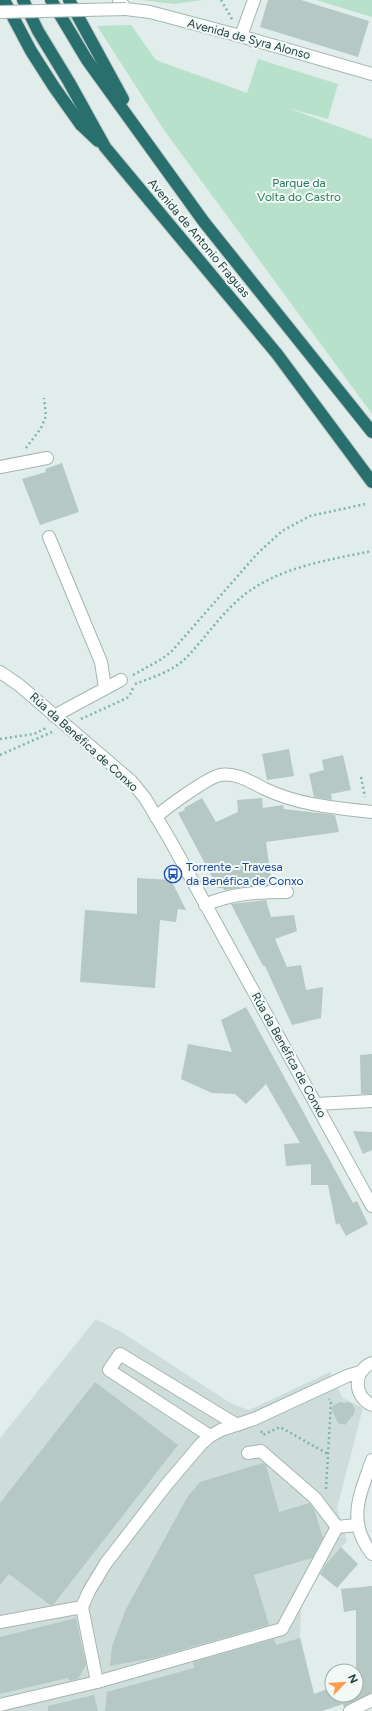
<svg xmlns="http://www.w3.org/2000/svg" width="372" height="1711" font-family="Figtree,sans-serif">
  <rect width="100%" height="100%" fill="#e1edea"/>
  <polygon fill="#cfddda" points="96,1319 123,1333 232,1404 249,1410 330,1372 343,1398 363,1408 337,1508 347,1541 324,1566 301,1608 300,1636 313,1689 307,1692 309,1711 0,1711 0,1438"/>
  <g fill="#b8e1cb">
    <polygon points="142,0 203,0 174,4"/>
    <polygon points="316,0 372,0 372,17 368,16"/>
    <polygon points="131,25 156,60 247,93 258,59 338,84 328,119 288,108 372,139 372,414 164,130 97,26"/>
  </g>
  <g fill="#b6c8c4">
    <polygon points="268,0 301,0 369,21 358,57 260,27"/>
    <polygon points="62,463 79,512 40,525 22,479 46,472 45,469"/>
    <polygon points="289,749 294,776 267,780 262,754"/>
    <polygon points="343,755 351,790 331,794 332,800 314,797 309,774 324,770 322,760"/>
    <polygon points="202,798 216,822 238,812 237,800 262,798 263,808 283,805 284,809 335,815 339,832 266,842 272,885 244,887 224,890 223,888 218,888 178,813 185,810 184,808"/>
    <polygon points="137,878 171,880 186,910 178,909 176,922 160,920 155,988 80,982 85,910 137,914"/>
    <polygon points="266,900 271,917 294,915 297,931 275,939 287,967 301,965 306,990 323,987 321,1018 292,1025 265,966 263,966 231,904"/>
    <polygon points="246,1007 353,1203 357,1201 368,1224 346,1236 339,1223 336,1225 328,1185 311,1185 311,1164 286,1166 284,1144 300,1143 266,1084 246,1104 235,1094 212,1093 181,1079 188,1044 232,1052 221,1020"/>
    <polygon points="372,1054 372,1094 361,1094 360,1055"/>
    <polygon points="353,1131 372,1132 372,1150 363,1154"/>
    <polygon points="95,1382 178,1445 53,1605 50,1605 9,1574 0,1585 0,1503"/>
    <polygon points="340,1402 344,1403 348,1402 352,1404 355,1409 354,1414 345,1425 338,1423 332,1410 333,1406"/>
    <polygon points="263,1463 266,1465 279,1512 309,1503 314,1509 323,1538 312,1558 254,1575 269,1625 153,1658 110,1666 112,1646 126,1609 188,1496 200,1482"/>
    <polygon points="341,1547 358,1564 337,1588 320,1574 326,1564"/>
    <polygon points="372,1586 372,1693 344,1707 343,1704 322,1711 105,1711 107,1692 194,1668 193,1662 274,1639 276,1645 300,1638 314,1694 332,1687 332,1695 356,1695 356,1610 344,1612 341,1589"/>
    <polygon points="76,1618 86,1665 78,1679 69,1681 68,1678 0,1694 0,1637"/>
    <polygon points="94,1695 98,1711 48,1711 48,1706"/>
  </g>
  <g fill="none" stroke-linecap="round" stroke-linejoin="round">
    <defs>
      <g id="minor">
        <polyline points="119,0 126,9 150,12 233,34 372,74"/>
        <polyline points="241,36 254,0"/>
        <polyline points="0,467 47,458"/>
        <polyline points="49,537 101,662 105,688"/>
        <polyline points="0,672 19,685 131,781 145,798 170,840 372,1206"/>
        <polyline points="54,716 121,680"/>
        <path d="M156 817C167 807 207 778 220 775 236 772 251 782 265 789 298 805 336 808 372 812"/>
        <path d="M205 905C232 893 258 892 287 892"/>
        <polyline points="316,1104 372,1101"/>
        <path d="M372 1363C353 1371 353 1396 372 1405"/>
        <polyline points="210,1436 109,1370 120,1354 237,1425"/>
        <polyline points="248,1453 261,1451 315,1498 337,1527"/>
        <path d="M372 1460C360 1495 346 1521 372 1554"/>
        <polyline points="0,1622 82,1607"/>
        <polyline points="97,1682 282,1629 337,1527 357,1525"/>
        <polyline points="0,1705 97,1682 82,1607 89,1591 106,1563 167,1484 201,1444 210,1436 221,1430 254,1419 347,1376 360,1372"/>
        <polyline points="350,1711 372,1700"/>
      </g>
      <g id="highway">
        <polyline points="4,0 31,51 54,87 81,125 98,141"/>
        <polyline points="23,0 38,31 69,82 105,147 277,354 372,482"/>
        <polyline points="51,0 87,60 204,222 372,432"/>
        <polyline points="69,0 123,99"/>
      </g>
    </defs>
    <use href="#minor" stroke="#a3b6b3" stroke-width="14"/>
    <use href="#highway" stroke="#c1cac9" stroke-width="14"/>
    <g stroke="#7eb4ae" stroke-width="2.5" stroke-dasharray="2 3" stroke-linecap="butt">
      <polyline points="221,0 232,19"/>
      <polyline points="26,448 41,428 46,416 44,398"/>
      <polyline points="133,675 160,660 171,652 257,554 282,531 310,516 365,504"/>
      <path d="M135 684C148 679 164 674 176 666 187 659 194 649 202 640 215 624 228 608 244 595 280 567 328 560 372 551"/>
      <polyline points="81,719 127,698 131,693 133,688"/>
      <polyline points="0,739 34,734 48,727"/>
      <polyline points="0,755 52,732"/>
      <polyline points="361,777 365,797"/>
      <polyline points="261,1431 263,1435 280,1427 328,1454"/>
      <polyline points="326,1489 331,1402 329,1399"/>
    </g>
    <use href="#minor" stroke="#fff" stroke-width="12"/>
    <use href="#highway" stroke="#286f6e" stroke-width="12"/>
    <defs>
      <polyline id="minor-bridge" points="0,12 126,9"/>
    </defs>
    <use href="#minor-bridge" stroke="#a3b6b3" stroke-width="14" stroke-linecap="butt"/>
    <use href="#minor-bridge" stroke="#fff" stroke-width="12"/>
  </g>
  <defs>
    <symbol id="bus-ring" viewBox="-11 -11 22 22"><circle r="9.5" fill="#f2f9f7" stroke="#1a4fb4" stroke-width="1.5"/><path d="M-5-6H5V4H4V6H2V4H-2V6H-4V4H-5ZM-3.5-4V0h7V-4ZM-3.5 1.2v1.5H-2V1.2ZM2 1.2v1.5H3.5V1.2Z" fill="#1a4fb4"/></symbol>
  </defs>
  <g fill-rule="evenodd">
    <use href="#bus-ring" x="163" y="864" width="20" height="20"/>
  </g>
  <g text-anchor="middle" stroke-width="4" stroke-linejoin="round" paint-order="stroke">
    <g font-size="12" fill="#20403e" stroke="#f2f9f7">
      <text transform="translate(249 39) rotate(15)" y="4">Avenida de Syra Alonso</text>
      <text transform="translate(199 238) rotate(50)" y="4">Avenida de Antonio Fraguas</text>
      <text transform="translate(84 742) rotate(42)" y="4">Rúa da Benéfica de Conxo</text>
      <text transform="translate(289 1055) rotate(61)" y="4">Rúa da Benéfica de Conxo</text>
    </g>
    <g font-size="12" fill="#267b57" stroke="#f2f9f7">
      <text x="299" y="187">Parque da<tspan x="299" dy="14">Volta do Castro</tspan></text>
    </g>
    <g font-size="12" fill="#164399" stroke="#f2f9f7" text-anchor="start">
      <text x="186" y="871">Torrente - Travesa<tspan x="186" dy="14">da Benéfica de Conxo</tspan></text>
    </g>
  </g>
  <g transform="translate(344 1683) rotate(65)"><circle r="19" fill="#f2f9f7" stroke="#9eafad"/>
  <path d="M0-3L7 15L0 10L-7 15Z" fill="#ff9b4d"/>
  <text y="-6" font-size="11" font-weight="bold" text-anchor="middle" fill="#20403e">N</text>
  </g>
</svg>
